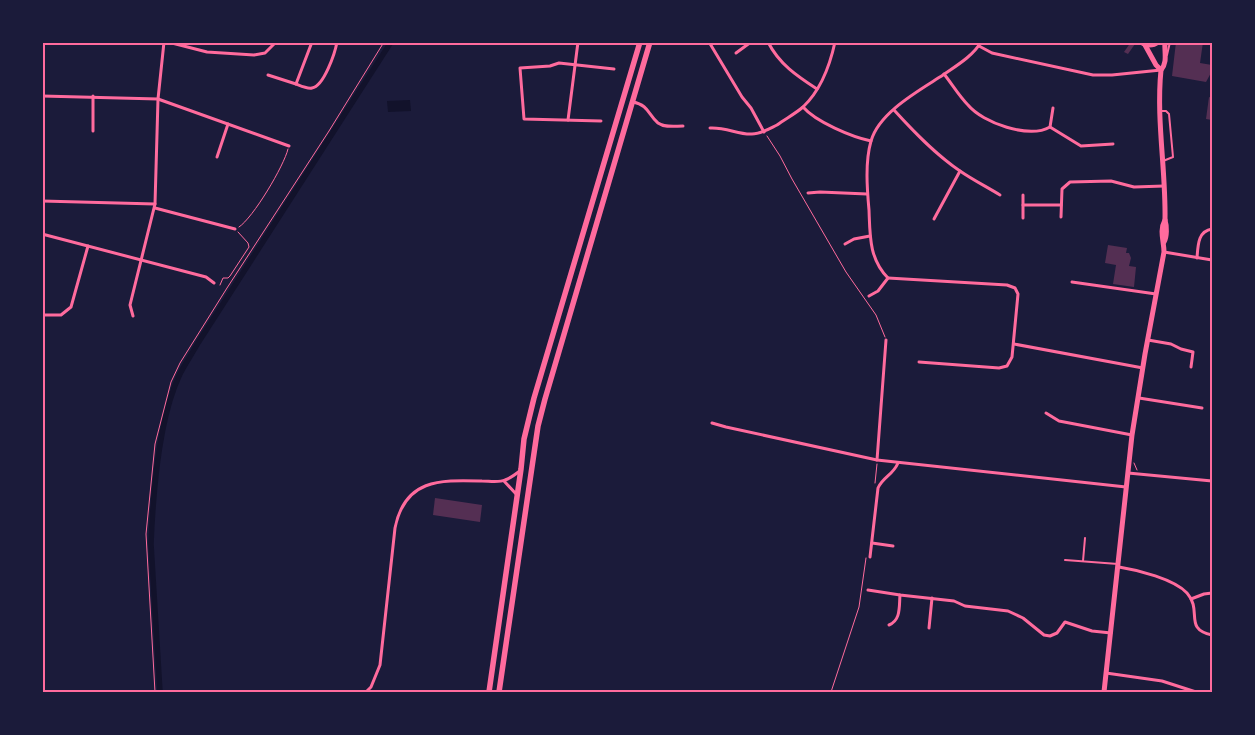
<svg xmlns="http://www.w3.org/2000/svg" width="1255" height="735" font-family="Ubuntu,sans-serif">
  <rect width="100%" height="100%" fill="#1b1b3a"/>
  <polygon fill="#12122b" points="410,100 411,111 388,112 387,101"/>
  <g fill="none" stroke-linecap="round" stroke-linejoin="round">
    <path stroke="#12122b" stroke-width="5.5" d="M160 692 151 544C153 494 158 421 179 376 184 365 192 354 198 343L391 42"/>
  </g>
  <g fill="#542f53">
    <polygon points="1131,42 1135,44 1128,54 1124,52"/>
    <polygon points="1176,42 1203,42 1200,63 1212,65 1212,71 1206,82 1172,76"/>
    <polygon points="1209,97 1212,98 1212,120 1206,119"/>
    <polygon points="1108,245 1127,248 1126,253 1129,253 1131,258 1129,266 1136,267 1134,287 1113,284 1116,265 1105,263"/>
    <polygon points="435,498 482,505 480,522 433,515"/>
  </g>
  <g fill="none" stroke-linecap="round" stroke-linejoin="round">
    <g stroke="#ff6b9d" stroke-width="1">
      <polyline points="767,136 780,156 792,179 846,272 876,315 885,337"/>
      <path d="M239 227C253 218 284 166 288 149"/>
      <polyline points="220,285 223,278 228,278 230,276 249,247 248,243 238,232"/>
      <polyline points="1134,463 1137,470"/>
      <polyline points="875,483 877,464"/>
      <polyline points="155,692 146,534 155,444 171,382 180,363 227,288 329,131 384,42"/>
      <polyline points="831,692 859,607 866,558"/>
    </g>
    <g stroke="#ff6b9d" stroke-width="2">
      <polyline points="1167,55 1170,42"/>
      <polyline points="1160,111 1166,111 1169,114 1173,157 1163,161"/>
      <polyline points="1065,560 1118,564"/>
      <polyline points="1083,561 1085,538"/>
    </g>
    <g stroke="#ff6b9d" stroke-width="3">
      <polyline points="168,42 207,52 254,55 265,53 276,42"/>
      <path d="M312 42 296 84C301 86 307 89 312 88 324 86 335 53 337 42"/>
      <polyline points="709,42 742,97 751,108 764,132"/>
      <path d="M768 42C779 64 797 76 817 89"/>
      <polyline points="979,46 992,53 1093,75 1112,75 1161,70"/>
      <polyline points="736,53 751,42"/>
      <path d="M944 74C952 84 959 96 968 105 983 123 1029 139 1050 127L1081 146 1113 144"/>
      <polyline points="268,75 296,84"/>
      <polyline points="42,96 158,99 289,146"/>
      <path d="M633 102C649 105 648 115 658 123 665 128 675 126 683 126"/>
      <path d="M803 107C816 122 852 137 871 141"/>
      <path d="M894 110C914 132 935 154 960 171 973 180 987 187 1000 195"/>
      <polyline points="568,120 578,42"/>
      <polyline points="601,121 524,119 520,68 550,66 559,63 614,69"/>
      <polyline points="1050,127 1053,108"/>
      <path d="M710 128C726 127 739 135 752 134 761 134 769 129 777 125 785 119 795 114 803 107 820 91 830 65 835 42"/>
      <polyline points="93,131 93,96"/>
      <polyline points="217,157 228,124"/>
      <polyline points="808,193 820,192 867,194"/>
      <polyline points="42,201 155,204"/>
      <polyline points="1023,205 1061,205"/>
      <polyline points="155,208 235,229"/>
      <polyline points="1061,217 1062,189 1070,182 1111,181 1134,187 1164,186"/>
      <polyline points="1023,218 1023,195"/>
      <polyline points="934,219 960,171"/>
      <polyline points="42,234 206,277 214,283"/>
      <polyline points="845,244 854,239 870,236"/>
      <polyline points="1164,252 1212,260"/>
      <path d="M1197 258C1198 245 1198 231 1212 229"/>
      <polyline points="888,278 1007,285 1015,288 1018,294 1012,357 1007,366 999,368 919,362"/>
      <polyline points="1072,282 1156,294"/>
      <path d="M869 296 878 291 888 278C869 259 870 235 869 210 867 188 865 162 871 141 879 112 920 90 943 75 956 66 973 56 981 42"/>
      <polyline points="42,315 61,315 71,307 88,246"/>
      <polyline points="133,316 130,305 155,204 158,99 164,42"/>
      <polyline points="1148,340 1171,344 1181,349 1193,352 1191,367"/>
      <polyline points="1014,344 1143,368"/>
      <polyline points="1139,398 1202,408"/>
      <polyline points="1046,413 1059,421 1132,435"/>
      <polyline points="712,423 726,427 877,460 1126,487"/>
      <polyline points="877,460 886,340"/>
      <polyline points="1128,473 1212,481"/>
      <polyline points="504,481 517,495"/>
      <polyline points="872,543 893,546"/>
      <path d="M870 557 878 488C883 477 893 475 898 463"/>
      <path d="M1119 567C1138 570 1174 579 1187 593 1203 611 1183 629 1212 635"/>
      <polyline points="868,590 900,595 954,601 965,606 1008,611 1023,618 1044,635 1050,636 1057,633 1065,622 1092,631 1111,633"/>
      <polyline points="1191,599 1204,594 1212,593"/>
      <path d="M889 625C901 620 899 607 900 595"/>
      <polyline points="929,628 932,598"/>
      <polyline points="1106,673 1162,681 1196,692"/>
      <path d="M366 692 371 687 380 665 395 528C405 478 441 480 482 481 489 481 499 483 505 480 511 478 516 474 521 470"/>
    </g>
    <g stroke="#ff6b9d" stroke-width="5">
      <path d="M1141 42C1146 46 1153 46 1158 42"/>
      <polyline points="1145,45 1156,65 1161,70"/>
      <path d="M1164 242C1167 237 1167 226 1165 220 1166 170 1156 120 1161 70 1168 62 1164 52 1165 42"/>
      <path d="M1104 692 1132 435 1145 354 1164 252C1164 241 1159 231 1165 220"/>
    </g>
    <g stroke="#ff6b9d" stroke-width="5.5">
      <polyline points="489,692 521,469 524,439 534,398 640,42"/>
      <polyline points="499,692 538,426 545,399 650,42"/>
    </g>
  </g>
  <rect width="1255" height="735" fill="none" stroke="#1b1b3a" stroke-width="88"/>
  <rect x="44" y="44" width="1167" height="647" fill="none" stroke="#ff6b9d" stroke-width="2"/>
</svg>
